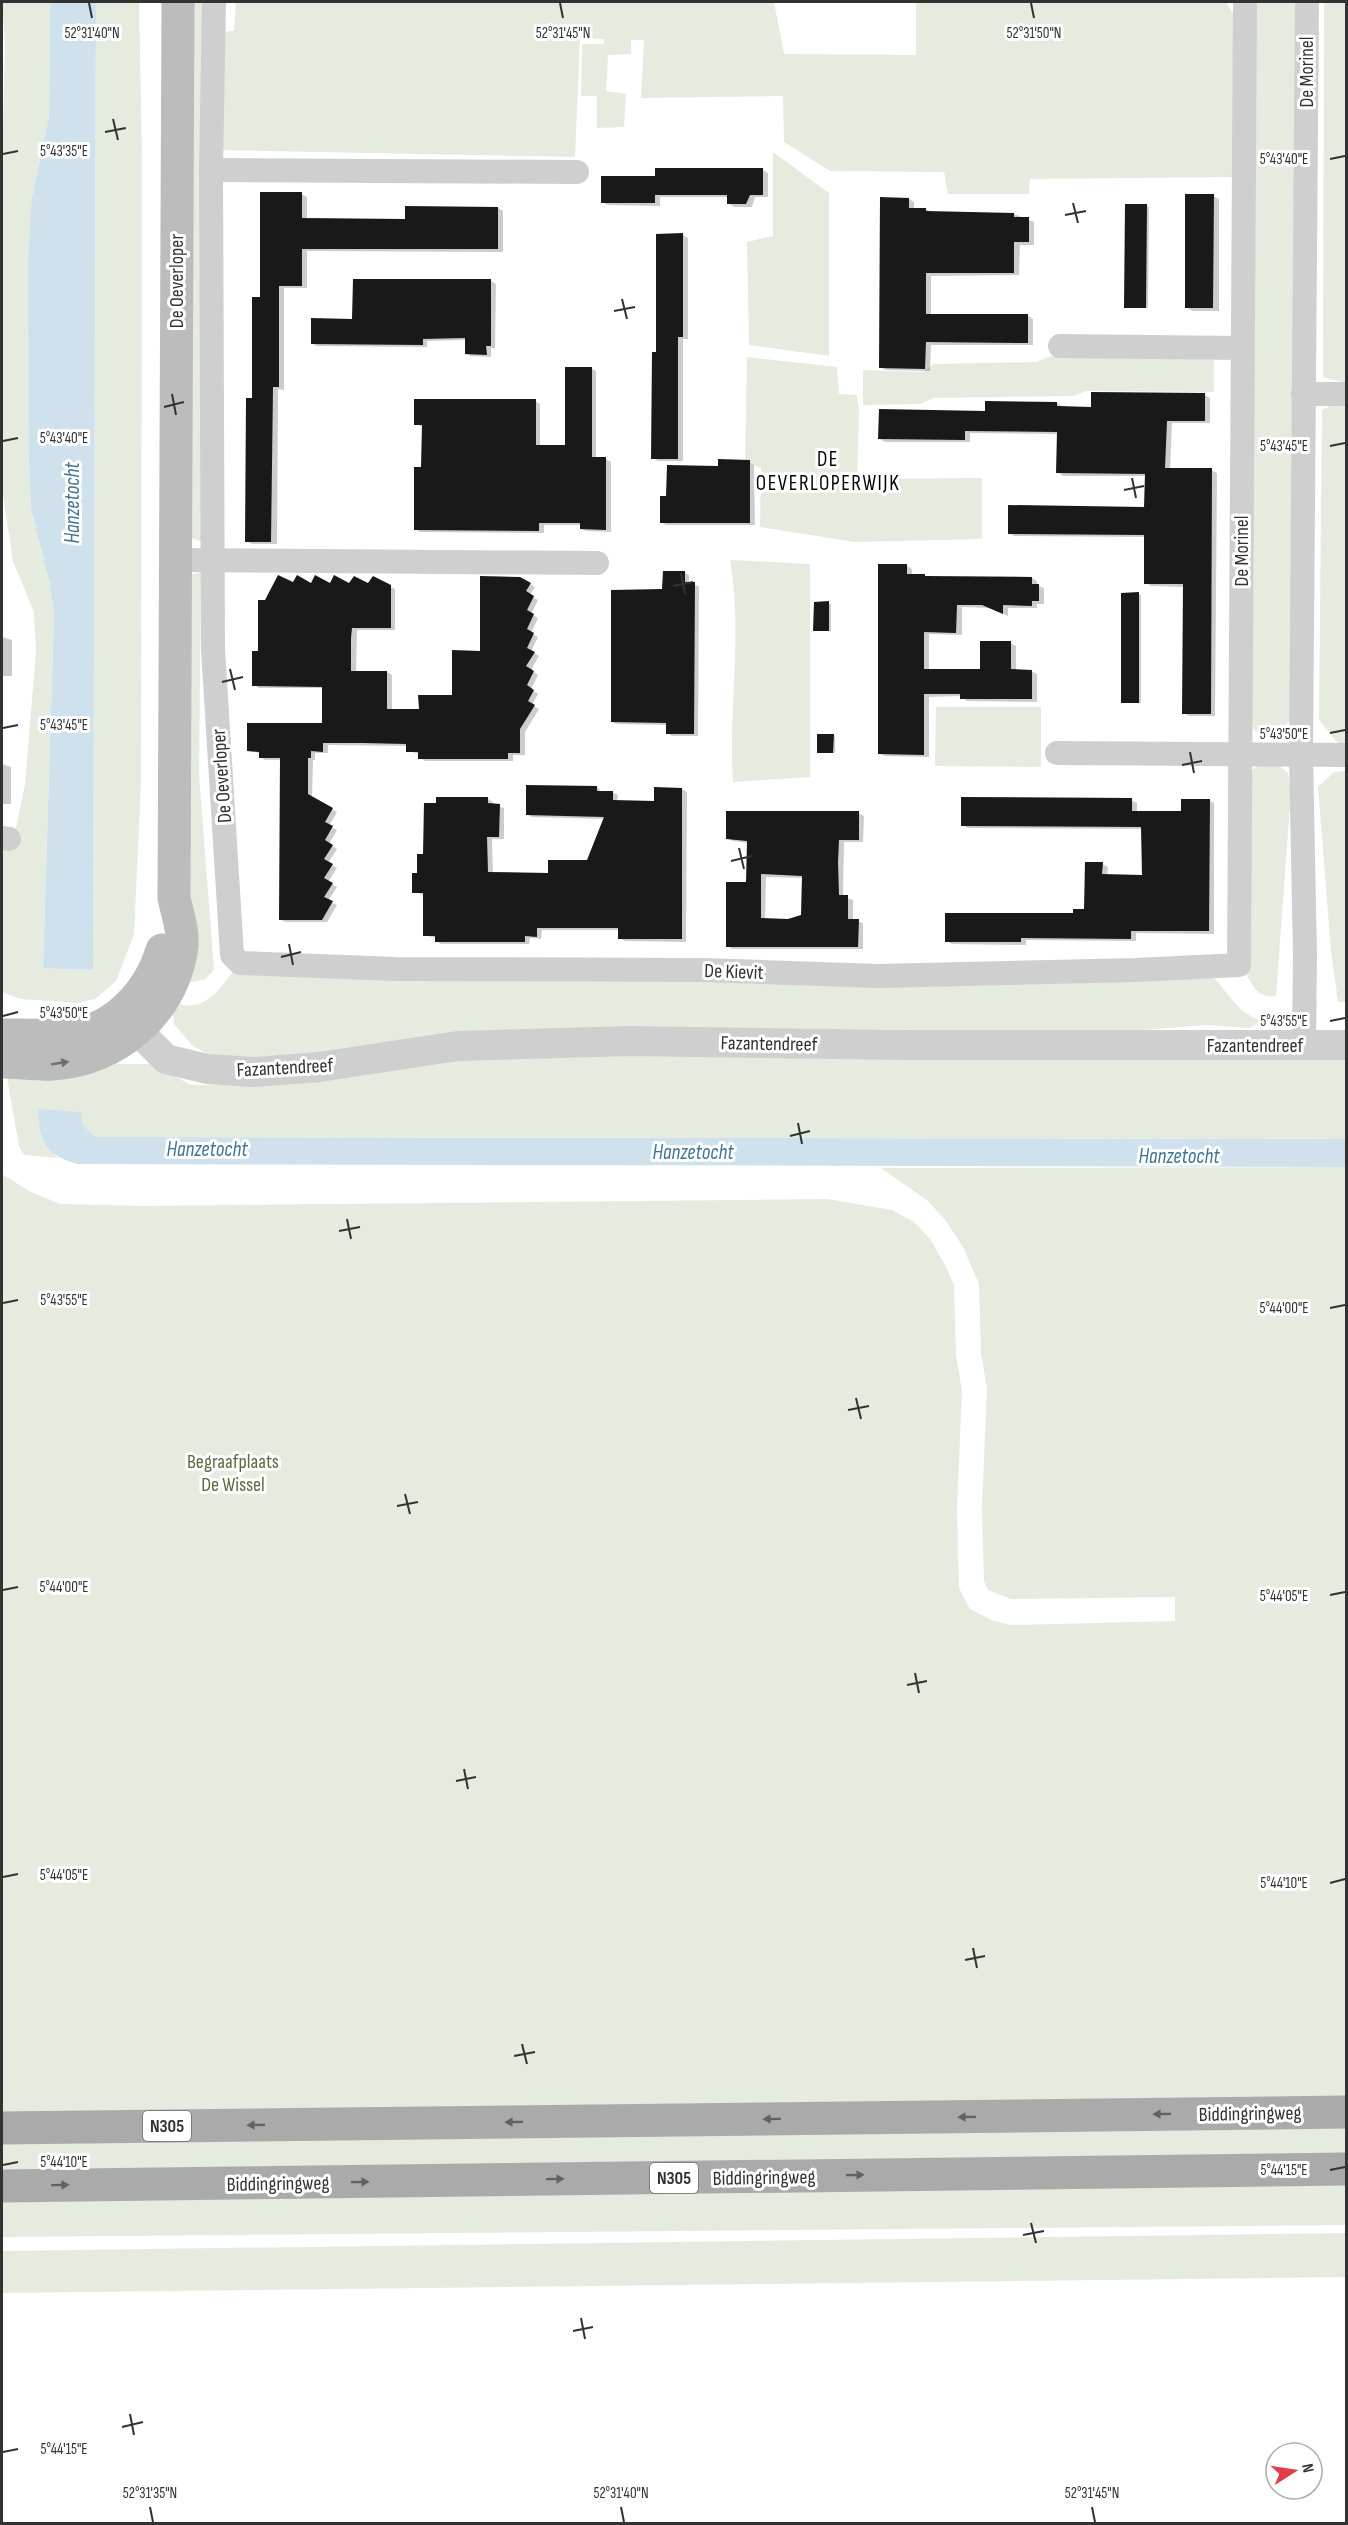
<svg xmlns="http://www.w3.org/2000/svg" width="1348" height="2525" font-family="'Sofia Sans Condensed',sans-serif">
  <rect width="100%" height="100%" fill="#fff"/>
  <g fill="#e5ebdf">
    <polygon points="2,2 50,2 49,117 32,196 29,465 31,509 49,581 54,612 43,967 93,970 96,2 139,2 142,158 141,782 134,934 116,981 95,999 79,1003 21,999 2,992 2,841 13,841 25,785 36,651 34,612 13,561 2,488 2,169 5,44"/>
    <polygon points="191,2 208,2 201,541 185,536"/>
    <polygon points="236,2 774,2 784,54 916,55 916,2 1226,2 1235,17 1233,177 1030,179 1029,194 948,194 944,172 830,171 784,142 783,96 641,98 644,40 631,40 631,54 608,55 606,91 626,94 624,127 597,128 597,96 581,96 582,44 604,44 604,39 580,38 575,157 221,150 222,32 234,31"/>
    <path d="M1258 2H1294L1297 15 1293 715C1281 734 1277 735 1255 731L1247 715 1256 6Z"/>
    <polygon points="1324,2 1346,2 1346,383 1323,377"/>
    <polygon points="773,152 829,193 829,356 749,345 747,242 773,236"/>
    <polygon points="1059,353 1214,360 1214,392 1086,391 1074,396 934,398 920,404 863,405 863,370 923,372 934,364 1036,362"/>
    <polygon points="747,357 837,367 839,394 857,395 859,412 857,479 982,478 982,539 854,542 760,527 761,468 745,461"/>
    <polygon points="1330,406 1346,406 1346,748 1335,740 1319,720 1322,410"/>
    <path d="M730 560 810 564V777L733 782C728 709 743 633 730 560Z"/>
    <polygon points="201,572 199,775 214,970 205,979 188,983 185,576"/>
    <polygon points="936,707 1041,707 1041,767 935,766"/>
    <path d="M1262 763H1276L1288 773 1291 791 1276 996C1259 998 1254 988 1246 974L1249 772Z"/>
    <polygon points="1346,771 1346,1002 1338,1002 1331,951 1318,787 1334,772"/>
    <path d="M232 973 385 979 1212 976C1230 994 1237 1014 1263 1021L1249 1028 1206 1025 1120 1032 639 1027 266 1060 209 1055 192 1045 174 1024 172 1001C199 1015 217 994 232 973Z"/>
    <polygon points="594,1055 1346,1059 1346,1139 132,1137 96,1137 82,1126 46,1146 58,1158 24,1155 19,1146 6,1072 78,1072 117,1064 153,1064 191,1085 244,1085 472,1058"/>
    <polygon points="1346,1167 1346,2104 2,2117 2,1174 29,1191 60,1204 144,1206 827,1199 892,1210 914,1222 930,1239 945,1265 954,1285 956,1355 962,1391 957,1508 959,1588 970,1609 991,1620 1011,1625 1175,1621 1175,1597 1011,1599 988,1590 984,1581 982,1508 987,1389 981,1353 979,1284 963,1247 946,1221 928,1201 881,1168"/>
    <polygon points="1346,2124 1346,2155 2,2174 2,2136"/>
    <polygon points="1346,2178 1346,2225 2,2237 2,2195"/>
    <polygon points="1346,2233 1346,2277 2,2293 2,2251"/>
  </g>
  <g fill="#cfe1ed">
    <polygon points="50,2 96,2 93,970 43,968 54,612 49,581 31,509 29,465 28,265 32,196 49,117"/>
    <path d="M38 1109 81 1112 83 1126 96 1137 1346 1139V1167L77 1164C44 1154 40 1142 38 1109Z"/>
  </g>
  <g fill="#0003" fill-rule="evenodd">
    <polygon points="763,170 768,173 768,197 755,197 752,207 734,207 728,203 728,197 660,197 660,206 608,205 602,202 657,178"/>
    <polygon points="301,194 307,197 307,220 407,220 498,208 503,211 503,252 307,251 307,288 284,288 284,390 278,389 277,544 252,544 246,541 261,298"/>
    <polygon points="1213,196 1219,199 1219,311 1192,311 1186,307"/>
    <polygon points="882,199 909,199 914,202 914,209 926,209 932,213 1014,214 1034,222 1034,245 1020,245 1019,275 931,276 931,315 1028,316 1033,319 1033,345 931,345 930,371 886,370 881,367"/>
    <polygon points="1147,206 1149,207 1148,308 1128,308 1126,307"/>
    <polygon points="683,235 688,238 688,339 683,339 683,461 658,461 653,458 658,353"/>
    <polygon points="491,281 496,284 495,348 491,348 491,357 471,356 466,354 466,340 427,341 427,347 317,346 312,343 354,320"/>
    <polygon points="591,368 596,371 596,459 606,459 611,462 611,532 586,531 581,529 581,525 544,525 544,533 420,532 415,529 422,469 423,427 416,424 535,401 540,404 540,446 567,447"/>
    <polygon points="1205,395 1210,398 1210,423 1172,423 1170,469 1211,470 1217,473 1215,716 1189,716 1184,713 1184,587 1151,586 1146,583 1145,537 1014,536 1009,533 1145,508 1147,476 1063,476 1058,472 1058,434 970,433 970,442 885,442 880,439 986,412 1057,403 1062,406 1093,408"/>
    <polygon points="749,462 754,465 755,525 666,525 661,522 668,498 720,467"/>
    <polygon points="907,566 912,569 912,576 928,578 1032,578 1037,581 1037,585 1044,588 1044,604 1037,604 1037,608 1008,608 1008,616 989,608 962,607 962,635 929,634 929,670 981,671 1010,643 1016,646 1016,671 1031,671 1037,674 1037,702 967,701 961,696 929,697 929,757 885,756 879,753"/>
    <polygon points="685,573 689,575 689,584 699,586 698,736 672,736 667,733 667,725 617,724 612,722 664,591"/>
    <polygon points="373,578 395,589 395,630 357,630 356,672 387,672 392,675 392,711 420,711 453,697 482,652 520,578 535,587 530,595 538,600 531,614 538,618 531,633 538,637 531,651 539,656 531,670 538,675 531,689 538,694 532,705 539,709 525,732 525,755 513,755 513,761 425,761 420,758 420,754 408,751 408,746 328,745 328,753 315,753 315,760 313,760 312,798 337,812 329,826 337,830 329,844 337,849 328,863 337,868 328,882 337,887 328,901 337,905 327,922 285,922 280,919 281,760 265,760 260,757 260,753 248,751 323,725 324,688 259,688 254,685 265,601 293,584 368,585"/>
    <polygon points="1138,594 1141,595 1141,703 1125,703 1123,702"/>
    <polygon points="816,603 831,604 831,631 815,630"/>
    <polygon points="2,637 12,640 12,676 2,676"/>
    <polygon points="833,736 835,737 835,753 819,752"/>
    <polygon points="2,764 11,767 11,804 2,804"/>
    <polygon points="597,787 602,792 612,792 618,795 617,801 655,802 682,789 687,792 686,942 625,941 620,938 620,930 542,930 541,939 530,938 529,944 441,944 436,941 436,938 424,935 425,895 414,892 424,855 488,799 493,802 493,805 504,808 504,839 492,839 493,874 549,874 588,862 605,819 532,817 527,814"/>
    <polygon points="1131,800 1137,803 1137,812 1183,813 1209,800 1214,803 1214,934 1136,933 1136,941 1026,940 1026,945 952,944 946,941 1085,911 1102,864 1108,867 1107,876 1143,876 1143,829 968,828 962,825"/>
    <path d="M858 813 864 816 863 842H844L843 897 853 900V920L863 923V949H732L727 946 748 884V843L733 841 728 838ZM766 877 804 878 803 920H765Z"/>
  </g>
  <g fill="#191919" fill-rule="evenodd">
    <polygon points="655,168 763,168 763,195 750,195 746,204 727,204 727,195 655,195 655,203 601,203 601,176 655,176"/>
    <polygon points="260,192 302,192 302,218 405,219 405,206 498,207 498,249 302,249 302,286 279,286 279,387 273,387 271,542 245,542 246,398 252,398 252,297 260,297"/>
    <polygon points="1185,194 1214,194 1213,308 1185,308"/>
    <polygon points="880,197 909,198 909,208 926,208 926,211 1014,213 1014,217 1029,217 1029,242 1014,242 1014,273 926,273 926,314 1028,314 1028,343 926,342 925,369 879,368"/>
    <polygon points="1125,204 1147,204 1146,308 1124,308"/>
    <polygon points="683,233 683,337 678,337 678,459 651,459 652,352 656,352 656,234"/>
    <polygon points="353,279 491,279 491,346 486,346 487,355 465,354 465,338 423,339 423,345 311,344 311,318 352,319"/>
    <polygon points="565,367 592,367 592,457 606,457 606,530 580,529 580,523 539,523 539,531 414,530 414,467 421,467 422,425 414,425 414,399 536,399 536,445 565,445"/>
    <polygon points="1091,392 1205,393 1205,421 1167,421 1165,468 1212,468 1211,714 1182,714 1183,584 1144,584 1144,535 1008,534 1008,505 1144,507 1145,474 1056,473 1057,432 965,431 965,440 878,439 879,409 985,411 985,401 1057,402 1057,406 1091,407"/>
    <polygon points="718,459 750,460 750,523 660,523 660,496 666,496 667,465 718,466"/>
    <polygon points="878,564 907,564 907,574 925,574 925,576 1032,577 1032,584 1039,584 1039,601 1032,601 1032,606 1003,605 1003,614 982,605 957,605 956,633 924,632 924,669 980,669 980,641 1011,641 1011,669 1032,670 1032,699 960,699 960,694 924,694 924,755 878,754"/>
    <polygon points="663,571 685,571 685,582 695,582 694,734 666,734 666,723 611,722 611,590 662,589"/>
    <polygon points="278,575 293,582 297,575 311,583 315,575 330,583 334,575 349,583 354,576 368,583 373,576 391,585 391,628 352,628 351,638 351,671 387,671 387,709 419,709 418,695 452,695 452,650 480,651 480,576 520,577 531,583 526,591 534,596 527,610 534,614 527,629 534,633 527,648 535,652 526,666 534,671 527,685 534,690 528,701 535,705 520,729 520,753 508,753 508,759 418,759 418,752 406,752 406,744 364,743 323,743 323,752 311,751 311,758 308,758 308,794 333,808 325,822 333,826 325,840 333,845 324,859 333,864 324,878 333,883 324,897 333,901 322,920 279,920 280,758 259,758 259,752 247,751 247,723 322,723 322,687 252,686 252,651 258,651 258,600 265,600"/>
    <polygon points="1139,592 1139,703 1121,703 1121,593"/>
    <polygon points="829,601 829,631 813,631 814,602"/>
    <polygon points="817,734 834,734 833,753 817,753"/>
    <polygon points="526,785 597,786 597,791 613,791 613,800 654,801 654,787 682,788 682,939 618,939 618,928 537,928 537,937 525,936 525,942 435,942 435,936 423,936 423,893 412,893 412,873 417,873 417,854 423,854 424,803 436,803 436,797 488,797 488,803 500,804 499,837 487,837 488,872 548,873 548,860 587,860 604,817 526,815"/>
    <polygon points="961,797 1132,798 1132,811 1181,811 1181,799 1210,799 1209,931 1131,931 1131,939 1021,938 1021,942 945,942 945,913 1073,913 1073,909 1084,909 1085,862 1103,862 1102,874 1142,875 1141,827 961,826"/>
    <path d="M726 811H859V840H839L838 862 839 895H848V919H859L858 947H726V882H746L747 841 726 839ZM761 874 802 876 801 915 788 919 761 918Z"/>
  </g>
  <g fill="none" stroke-linecap="round" stroke-linejoin="round">
    <g stroke="#cfcfcf" stroke-width="24">
      <polyline points="214,2 211,170 213,649 232,955 240,963 396,969 704,970 878,976 1136,970 1239,965 1245,2"/>
      <polyline points="211,170 577,172"/>
      <polyline points="1060,346 1242,348"/>
      <polyline points="1303,394 1346,394"/>
      <polyline points="174,560 597,563"/>
      <polyline points="1057,753 1346,755"/>
      <polyline points="2,838 9,839"/>
      <polyline points="1304,1045 1305,956 1301,755 1307,2"/>
    </g>
    <polyline stroke="#cfcfcf" stroke-width="30" points="127,1009 138,1031 166,1059 207,1069 253,1072 319,1067 458,1046 630,1041 909,1045 1346,1045"/>
    <g stroke="#bcbcbc" stroke-width="33">
      <path d="M2 1035C25 1035 49 1036 72 1034 116 1030 150 990 162 950"/>
      <path d="M2 1062C18 1062 36 1065 52 1064 115 1060 169 1016 181 953 185 935 178 916 174 898L178 2"/>
    </g>
    <g stroke="#aaa" stroke-width="33">
      <polyline points="2,2128 1346,2112"/>
      <polyline points="2,2186 1346,2169"/>
    </g>
  </g>
  <defs><path id="oneway-solid" d="M-6-.8H1V-3.2L6.5 0L1 3.2V.8H-6Z" transform="scale(1.5)"/></defs>
  <use fill="#707070" href="#oneway-solid" transform="translate(60 1063) rotate(-9)"/>
  <g fill="#626262">
    <use href="#oneway-solid" transform="translate(1162 2114) rotate(179)"/>
    <use href="#oneway-solid" transform="translate(967 2117) rotate(179)"/>
    <use href="#oneway-solid" transform="translate(772 2119) rotate(179)"/>
    <use href="#oneway-solid" transform="translate(514 2122) rotate(179)"/>
    <use href="#oneway-solid" transform="translate(256 2125) rotate(179)"/>
    <use href="#oneway-solid" transform="translate(855 2175) rotate(-1)"/>
    <use href="#oneway-solid" transform="translate(555 2179) rotate(-1)"/>
    <use href="#oneway-solid" transform="translate(360 2182) rotate(-1)"/>
    <use href="#oneway-solid" transform="translate(60 2185) rotate(-1)"/>
  </g>
  <path fill="none" stroke="#323232" stroke-width="2" d="M89 3 92 18M560 3 563 18M1031 3 1034 18M113 119 118 140M105 132 126 128M3 154 18 151M1330 159 1345 156M1073 203 1078 223M1065 215 1086 211M622 299 627 319M614 311 635 307M172 394 176 415M164 407 184 402M3 441 18 438M1330 446 1345 443M1132 478 1136 498M1124 490 1144 486M681 573 685 594M673 586 693 582M230 669 235 690M222 682 243 677M3 728 18 725M1330 733 1345 730M1190 752 1194 773M1182 765 1202 761M739 848 744 869M731 861 752 856M289 944 293 965M281 957 301 952M3 1016 18 1012M1330 1021 1345 1018M798 1123 802 1144M790 1136 810 1131M347 1219 351 1239M339 1231 360 1227M3 1303 18 1300M1330 1308 1345 1305M856 1398 861 1419M848 1410 869 1406M405 1494 410 1514M397 1506 418 1502M3 1590 18 1587M1330 1595 1345 1592M915 1673 919 1693M907 1685 927 1681M464 1769 468 1789M456 1781 476 1777M3 1877 18 1874M1330 1883 1345 1879M973 1948 977 1968M965 1960 985 1956M522 2044 527 2064M514 2056 535 2052M3 2165 18 2162M1330 2170 1345 2167M1031 2223 1036 2243M1023 2235 1044 2231M581 2318 585 2339M573 2331 593 2327M130 2414 134 2435M122 2427 143 2422M3 2452 18 2449M150 2507 153 2522M621 2507 624 2522M1092 2507 1095 2522"/>
  <g text-anchor="middle" stroke-width="6" stroke-linejoin="round" paint-order="stroke">
    <g fill="#fff" stroke="#707070" stroke-width="1.5">
      <rect x="143" y="2111" width="48" height="30" rx="4.5"/>
      <rect x="650" y="2163" width="48" height="30" rx="4.5"/>
    </g>
    <g font-size="18" font-weight="bold" fill="#323232">
      <text x="167" y="2132">N305</text>
      <text x="674" y="2184">N305</text>
    </g>
    <g font-size="20" fill="#323232" stroke="#fff">
      <text transform="translate(1306 72) rotate(-90)" y="7">De Morinel</text>
      <text transform="translate(176 281) rotate(-90)" y="7">De Oeverloper</text>
      <text transform="translate(1241 551) rotate(-90)" y="7">De Morinel</text>
      <text transform="translate(221 776) rotate(-94)" y="7">De Oeverloper</text>
      <text transform="translate(734 971) rotate(2)" y="7">De Kievit</text>
      <text transform="translate(769 1043) rotate(1)" y="7">Fazantendreef</text>
      <text x="1255" y="1052">Fazantendreef</text>
      <text transform="translate(285 1067) rotate(-3)" y="7">Fazantendreef</text>
      <text transform="translate(1250 2113) rotate(-1)" y="7">Biddingringweg</text>
      <text transform="translate(764 2177) rotate(-1)" y="7">Biddingringweg</text>
      <text transform="translate(278 2183) rotate(-1)" y="7">Biddingringweg</text>
    </g>
    <g font-size="20" fill="#566e40" stroke="#fff">
      <text x="233" y="1468">Begraafplaats<tspan x="233" dy="23">De Wissel</tspan></text>
    </g>
    <g font-size="21" letter-spacing="1.5" fill="#000" stroke="#fff">
      <text x="828" y="466">DE<tspan x="828" dy="24">OEVERLOPERWIJK</tspan></text>
    </g>
    <g font-size="21" font-style="italic" fill="#417494" stroke="#fff">
      <text transform="translate(72 503) rotate(-90)" y="7">Hanzetocht</text>
      <text x="207" y="1156">Hanzetocht</text>
      <text x="693" y="1159">Hanzetocht</text>
      <text x="1179" y="1163">Hanzetocht</text>
    </g>
  </g>
  <g font-size="15" text-anchor="middle" fill="#323232" stroke="#fff" stroke-width="6" stroke-linejoin="round" paint-order="stroke">
    <text x="92" y="38">52°31'40"N</text>
    <text x="563" y="38">52°31'45"N</text>
    <text x="1034" y="38">52°31'50"N</text>
    <text x="64" y="156">5°43'35"E</text>
    <text x="1284" y="164">5°43'40"E</text>
    <text x="64" y="443">5°43'40"E</text>
    <text x="1284" y="451">5°43'45"E</text>
    <text x="64" y="730">5°43'45"E</text>
    <text x="1284" y="739">5°43'50"E</text>
    <text x="64" y="1018">5°43'50"E</text>
    <text x="1284" y="1026">5°43'55"E</text>
    <text x="64" y="1305">5°43'55"E</text>
    <text x="1284" y="1313">5°44'00"E</text>
    <text x="64" y="1592">5°44'00"E</text>
    <text x="1284" y="1601">5°44'05"E</text>
    <text x="64" y="1880">5°44'05"E</text>
    <text x="1284" y="1888">5°44'10"E</text>
    <text x="64" y="2167">5°44'10"E</text>
    <text x="1284" y="2175">5°44'15"E</text>
    <text x="64" y="2454">5°44'15"E</text>
    <text x="150" y="2498">52°31'35"N</text>
    <text x="621" y="2498">52°31'40"N</text>
    <text x="1092" y="2498">52°31'45"N</text>
  </g>
  <rect width="1348" height="2525" fill="none" stroke="#323232" stroke-width="6"/>
  <g transform="translate(1294 2471) rotate(78)"><circle r="28" fill="#ffffff" stroke="#adadad" stroke-width="1.5"/>
  <path d="M0-4.5L10 22L0 15L-10 22Z" fill="#e13c4a"/>
  <text y="-9" font-size="16" font-weight="bold" text-anchor="middle" fill="#323232">N</text>
  </g>
</svg>
